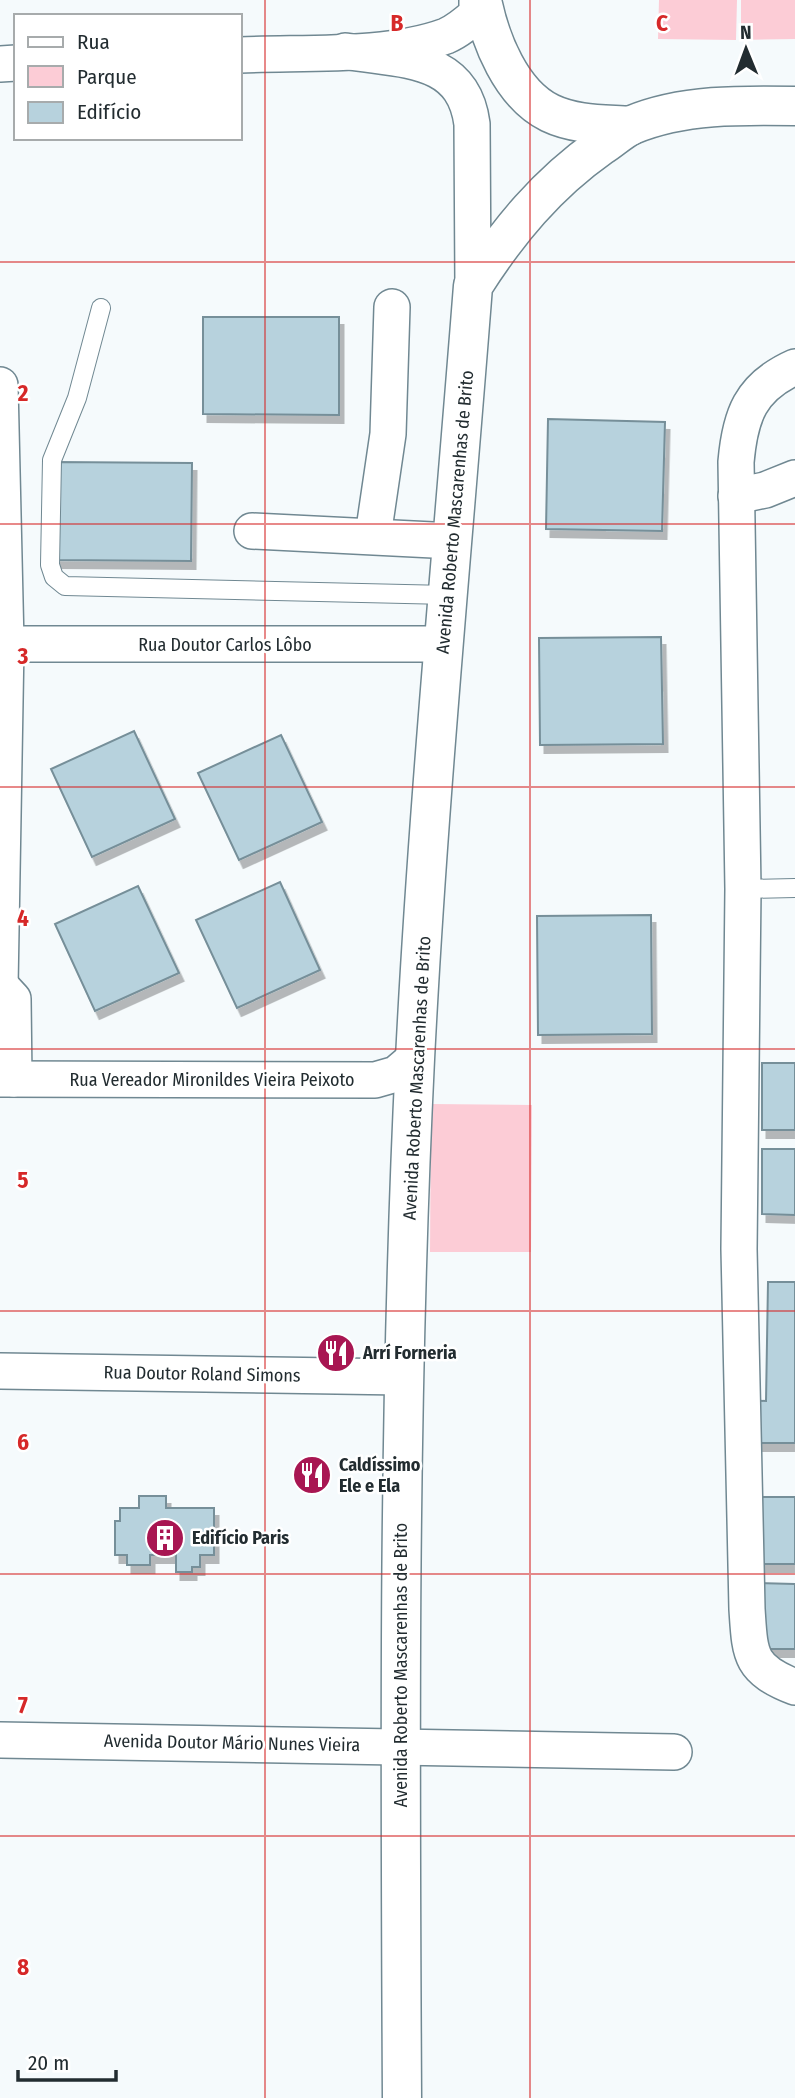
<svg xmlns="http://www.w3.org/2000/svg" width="795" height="2098" font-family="'Fira Sans Condensed',sans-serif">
  <defs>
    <filter id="shadow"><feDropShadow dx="4.5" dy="8" stdDeviation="0" flood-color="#0004"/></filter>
  </defs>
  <rect width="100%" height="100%" fill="#f5fafc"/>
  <g fill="#fcccd6">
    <polygon points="659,0 737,0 736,40 658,39"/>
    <polygon points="741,0 795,0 795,39 741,40"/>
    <polygon points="431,1104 532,1105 531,1252 430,1252"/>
  </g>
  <g fill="#b7d2dd" stroke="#768f99" stroke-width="2" filter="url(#shadow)">
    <polygon points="203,317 339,317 339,415 203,414"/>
    <polygon points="548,419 665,422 662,531 546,529"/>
    <polygon points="56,462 192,463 191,561 55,560"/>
    <polygon points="661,637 663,744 540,745 539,638"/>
    <polygon points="134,731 175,819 92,857 51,769"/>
    <polygon points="281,735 322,822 239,860 198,773"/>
    <polygon points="280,882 320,970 237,1008 196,920"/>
    <polygon points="138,886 179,973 95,1011 55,924"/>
    <polygon points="651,915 652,1034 538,1035 537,916"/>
    <rect x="762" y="1063" width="33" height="67"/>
    <polygon points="762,1149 795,1149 795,1215 762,1214"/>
    <polygon points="768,1282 795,1282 795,1443 749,1443 749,1400 766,1401"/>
    <polygon points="139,1496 166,1496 166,1508 214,1508 214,1555 200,1555 200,1567 192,1567 192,1572 176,1572 176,1555 150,1555 150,1565 127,1565 127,1555 115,1555 115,1521 120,1521 120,1508 139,1508"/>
    <rect x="757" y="1497" width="38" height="67"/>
    <polygon points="757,1583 795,1584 795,1649 756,1649"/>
  </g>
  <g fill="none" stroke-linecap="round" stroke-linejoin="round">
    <defs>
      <g id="service">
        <polyline points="101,308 77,398 52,460 50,565 54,577 65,586 448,595"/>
        <polyline points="743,889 795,888"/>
      </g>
      <g id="minor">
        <path d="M345 51C401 61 463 55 472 124L473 286"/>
        <path d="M240 55C304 52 386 58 446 36 458 31 468 22 477 14V0"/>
        <polyline points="0,64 16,63"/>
        <path d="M795 367C750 387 740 416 736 462L743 889 739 1249 747 1609C750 1655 749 1669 795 1687"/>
        <polyline points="0,385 6,644 0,987"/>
        <polyline points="736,496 765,490 795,478"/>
        <polyline points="252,531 453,541"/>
        <polyline points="373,536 388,434 392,307"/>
        <polyline points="6,644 444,644"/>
        <polyline points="1,986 13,999 14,1079"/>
        <polyline points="0,1079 375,1080 396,1074 416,1057"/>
        <polyline points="0,1371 403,1377"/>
        <polyline points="0,1740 674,1752"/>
      </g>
      <g id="tertiary">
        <path d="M482 0C490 40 511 94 550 113 575 125 604 124 630 126"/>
        <path d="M402 2098C400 1752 398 1405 415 1059 428 801 453 544 473 286 508 231 547 184 601 146 611 140 621 130 632 125 682 104 742 105 795 106"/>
      </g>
    </defs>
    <use href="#service" stroke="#708892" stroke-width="20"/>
    <use href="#minor" stroke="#708892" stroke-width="38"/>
    <use href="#tertiary" stroke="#708892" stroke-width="41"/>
    <use href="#service" stroke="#fff" stroke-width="18"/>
    <use href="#minor" stroke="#fff" stroke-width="35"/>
    <use href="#tertiary" stroke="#fff" stroke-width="38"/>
  </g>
  <path fill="none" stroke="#d62828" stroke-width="2" stroke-opacity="0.55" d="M265 0V2098M530 0V2098M0 262H795M0 524H795M0 787H795M0 1049H795M0 1311H795M0 1574H795M0 1836H795"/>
  <defs>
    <symbol id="restaurant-disc" viewBox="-11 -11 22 22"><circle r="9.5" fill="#a81652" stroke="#fff"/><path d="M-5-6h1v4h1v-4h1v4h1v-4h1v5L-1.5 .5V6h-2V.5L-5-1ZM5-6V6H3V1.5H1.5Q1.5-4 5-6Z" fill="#fff"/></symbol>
    <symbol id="building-disc" viewBox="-11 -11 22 22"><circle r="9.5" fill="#a81652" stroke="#fff"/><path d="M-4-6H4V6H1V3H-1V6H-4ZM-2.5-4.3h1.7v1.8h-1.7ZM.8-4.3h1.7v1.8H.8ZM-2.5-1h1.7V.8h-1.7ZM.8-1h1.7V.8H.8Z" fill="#fff"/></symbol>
  </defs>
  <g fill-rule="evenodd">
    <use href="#restaurant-disc" x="314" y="1331" width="44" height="44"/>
    <use href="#restaurant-disc" x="290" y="1453" width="44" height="44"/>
    <use href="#building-disc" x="143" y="1516" width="44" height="44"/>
  </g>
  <g text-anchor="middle" stroke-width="5" stroke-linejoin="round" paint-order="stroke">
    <g font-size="18" fill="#222c30" stroke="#fff">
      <text transform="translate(455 512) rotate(-85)" y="6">Avenida Roberto Mascarenhas de Brito</text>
      <text x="225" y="651">Rua Doutor Carlos Lôbo</text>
      <text transform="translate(417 1078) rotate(-87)" y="6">Avenida Roberto Mascarenhas de Brito</text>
      <text x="212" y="1086">Rua Vereador Mironildes Vieira Peixoto</text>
      <text transform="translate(202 1374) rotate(1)" y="6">Rua Doutor Roland Simons</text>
      <text transform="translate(401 1665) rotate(-90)" y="6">Avenida Roberto Mascarenhas de Brito</text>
      <text transform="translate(232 1743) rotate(1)" y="6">Avenida Doutor Mário Nunes Vieira</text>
    </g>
    <g font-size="18" font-weight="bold" fill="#222c30" stroke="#fff" text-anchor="start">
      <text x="363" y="1359">Arrí Forneria</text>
      <text x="339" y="1471">Caldíssimo<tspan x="339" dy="21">Ele e Ela</tspan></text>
      <text x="192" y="1544">Edifício Paris</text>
    </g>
  </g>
  <g font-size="23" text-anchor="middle" font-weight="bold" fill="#d62828" stroke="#fff" stroke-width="5" stroke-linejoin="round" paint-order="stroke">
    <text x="397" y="31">B</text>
    <text x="662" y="31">C</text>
    <text x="23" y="401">2</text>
    <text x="23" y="664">3</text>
    <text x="23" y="926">4</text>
    <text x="23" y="1188">5</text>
    <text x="23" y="1450">6</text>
    <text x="23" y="1713">7</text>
    <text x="23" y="1975">8</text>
  </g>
  <rect x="14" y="14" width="228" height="126" fill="#ffffff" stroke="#a7abac" stroke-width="2"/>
  <rect x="28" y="37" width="35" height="10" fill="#ffffff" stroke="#a7abac" stroke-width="2"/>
  <text x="77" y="49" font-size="21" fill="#222c30">Rua</text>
  <rect x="28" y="66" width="35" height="21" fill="#fcccd6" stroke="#a7abac" stroke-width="2"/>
  <text x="77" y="84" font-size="21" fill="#222c30">Parque</text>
  <rect x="28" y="102" width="35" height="21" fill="#b7d2dd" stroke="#a7abac" stroke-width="2"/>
  <text x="77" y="119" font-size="21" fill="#222c30">Edifício</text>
  <g transform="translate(746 49) rotate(359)" stroke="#ffffff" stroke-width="5" paint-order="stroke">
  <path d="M0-5L12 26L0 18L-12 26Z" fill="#222c30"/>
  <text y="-10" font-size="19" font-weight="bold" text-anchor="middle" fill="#222c30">N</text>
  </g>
  <path d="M18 2070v10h98v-10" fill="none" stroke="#222c30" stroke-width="3.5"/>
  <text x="28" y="2070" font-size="21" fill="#222c30" stroke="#ffffff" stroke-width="5" paint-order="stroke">20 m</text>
</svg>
